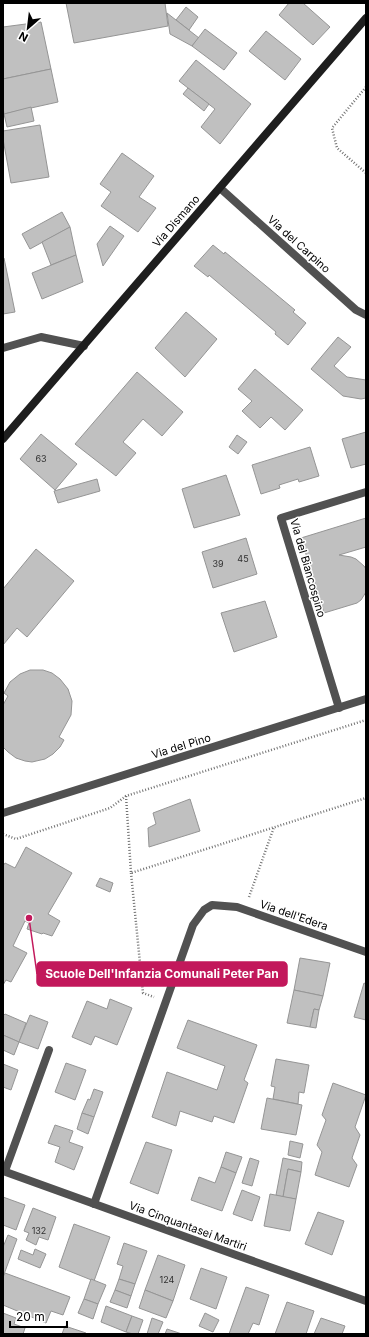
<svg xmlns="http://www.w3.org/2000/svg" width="369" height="1337" font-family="Inter,sans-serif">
  <rect width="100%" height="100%" fill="#fff"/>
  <g fill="#c0c0c0" stroke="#959595">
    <polygon points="66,3 165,3 168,26 74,43"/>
    <polygon points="289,3 303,3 330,27 313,45 279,15"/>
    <polygon points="186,7 198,17 189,30 176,20"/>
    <polygon points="167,13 199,38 192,46 170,34"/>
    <polygon points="41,22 51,69 3,79 3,27"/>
    <polygon points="205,29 237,53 224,70 192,46"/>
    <polygon points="266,31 301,59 285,80 249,51"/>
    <polygon points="196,60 251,104 220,144 201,127 215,109 179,81"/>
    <polygon points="51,69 58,102 4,114 3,107 3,79"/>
    <polygon points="188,88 209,104 204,111 183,94"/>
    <polygon points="31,107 34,121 7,127 4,114"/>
    <polygon points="40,125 49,177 11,183 3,139 3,131"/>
    <polygon points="122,153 154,176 139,197 156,208 138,232 101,206 111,192 100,184"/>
    <polygon points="62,212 70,227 30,249 22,234"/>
    <polygon points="110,226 124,236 103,266 97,244"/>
    <polygon points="70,227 76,255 51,265 42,242"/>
    <polygon points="213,245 224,254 225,252 295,310 293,312 306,323 288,345 275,334 276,332 209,275 208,277 194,266"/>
    <polygon points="76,255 83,282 42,299 32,273"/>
    <polygon points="3,258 4,258 15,312 3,314"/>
    <polygon points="186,312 217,339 185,377 155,348"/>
    <polygon points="338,337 351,347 334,366 347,377 366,380 366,398 361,399 343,396 311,369"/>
    <polygon points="255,369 303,410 285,430 271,417 260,428 242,411 252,401 238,389"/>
    <polygon points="137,372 183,412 162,436 143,419 123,442 136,453 116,476 75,444"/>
    <polygon points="366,432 366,464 351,468 342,439"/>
    <polygon points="41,434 77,464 55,490 20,459"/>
    <polygon points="237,435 247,442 238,454 229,447"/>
    <polygon points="310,447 319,476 299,482 298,479 279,485 280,488 261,494 252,465"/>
    <polygon points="226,475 240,515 194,528 182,489"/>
    <polygon points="97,479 100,491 58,503 54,491"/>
    <polygon points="366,518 366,547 339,555 351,557 356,559 364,566 366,569 366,592 361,600 357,603 324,613 301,538"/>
    <polygon points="246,538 257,574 213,588 202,552"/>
    <polygon points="36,549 74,581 27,637 17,628 3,645 3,589"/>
    <polygon points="265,601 277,637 234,652 221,613"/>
    <polygon points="30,670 43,670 52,673 60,679 68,689 72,701 71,715 59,737 64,740 60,747 53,754 45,759 32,762 25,761 16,758 8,752 3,747 3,705 8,696 4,693 10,682 20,674"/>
    <polygon points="190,799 200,831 149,847 148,828 156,824 153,813"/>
    <polygon points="26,847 72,873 48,914 60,921 52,936 43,933 42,934 27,929 29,923 25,921 13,946 27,953 11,982 6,980 3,985 3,866 5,863 15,868"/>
    <polygon points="100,878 113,883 110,892 96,886"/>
    <polygon points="300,958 330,963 323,996 294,990"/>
    <polygon points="364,983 366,984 366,1020 354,1017"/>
    <polygon points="294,990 323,996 319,1010 314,1009 310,1027 287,1023"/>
    <polygon points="110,999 132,1008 117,1045 95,1036 91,1045 72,1037 87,1001 107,1009"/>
    <polygon points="314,1009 319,1010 316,1028 310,1027"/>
    <polygon points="5,1014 26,1023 19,1042 3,1035 3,1016"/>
    <polygon points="30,1015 48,1022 38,1049 19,1042"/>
    <polygon points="188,1020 257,1045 244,1080 248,1083 234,1123 214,1116 212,1122 180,1111 176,1126 152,1117 167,1072 217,1090 225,1066 177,1048"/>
    <polygon points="3,1035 19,1042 14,1055 3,1050"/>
    <polygon points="276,1059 309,1065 304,1093 299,1092 298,1104 273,1099 275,1087 271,1086"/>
    <polygon points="66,1063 86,1070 75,1100 55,1092"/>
    <polygon points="3,1064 18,1070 11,1090 3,1087"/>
    <polygon points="333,1083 366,1095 355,1127 360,1135 352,1158 357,1165 349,1187 315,1175 322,1152 317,1145 326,1120 322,1115"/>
    <polygon points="94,1089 103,1092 94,1117 82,1113 88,1099 90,1100"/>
    <polygon points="267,1098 302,1105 296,1135 261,1129"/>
    <polygon points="82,1113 94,1117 88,1134 77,1129"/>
    <polygon points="55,1125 73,1131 69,1142 83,1147 74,1170 55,1162 60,1147 48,1143"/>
    <polygon points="290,1141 303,1144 300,1158 288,1155"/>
    <polygon points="146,1142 172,1150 158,1194 130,1183"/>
    <polygon points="226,1152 242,1157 236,1173 221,1167"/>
    <polygon points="250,1158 259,1161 252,1186 242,1183"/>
    <polygon points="283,1158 302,1162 301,1172 288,1169 283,1197 276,1195"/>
    <polygon points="221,1167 236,1173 222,1211 191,1200 199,1177 215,1183"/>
    <polygon points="288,1169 301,1172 296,1199 283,1197"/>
    <polygon points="242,1190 260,1197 252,1221 233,1214"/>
    <polygon points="270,1194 296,1199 290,1231 264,1226"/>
    <polygon points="3,1197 25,1205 16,1230 3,1225"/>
    <polygon points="33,1208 56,1217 48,1240 39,1237 36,1245 26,1240 29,1233 24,1231"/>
    <polygon points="318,1212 344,1221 332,1255 305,1244"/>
    <polygon points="74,1224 110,1237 94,1281 59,1267"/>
    <polygon points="8,1235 17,1239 3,1277 3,1247"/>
    <polygon points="124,1243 147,1251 135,1284 119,1279 123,1266 117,1264"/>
    <polygon points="35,1249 46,1254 40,1268 18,1259 21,1250 33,1255"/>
    <polygon points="158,1255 185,1265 173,1301 145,1290"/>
    <polygon points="201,1268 227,1277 216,1309 190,1299"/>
    <polygon points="5,1273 70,1297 63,1315 51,1311 46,1323 3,1305 3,1277"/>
    <polygon points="91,1279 106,1285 98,1304 84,1299"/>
    <polygon points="119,1279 135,1284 131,1296 115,1290"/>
    <polygon points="246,1287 269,1295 259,1325 253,1323 248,1334 229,1334"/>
    <polygon points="115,1290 131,1296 127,1308 110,1302"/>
    <polygon points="145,1290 173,1301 166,1318 139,1308"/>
    <polygon points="84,1299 98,1304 93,1319 78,1313"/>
    <polygon points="287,1302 314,1311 306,1334 275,1334"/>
    <polygon points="106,1306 132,1316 126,1332 101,1322"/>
    <polygon points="3,1313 16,1318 14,1324 25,1328 23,1334 3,1334"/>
    <polygon points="205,1313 219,1320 213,1332 199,1326"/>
    <polygon points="132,1316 143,1320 138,1334 133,1334 126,1332"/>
    <polygon points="152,1318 163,1322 158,1334 147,1334"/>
    <polygon points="321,1318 345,1326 342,1334 314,1334"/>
    <polygon points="65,1326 86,1333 86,1334 62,1334"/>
    <polygon points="167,1329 182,1334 165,1334"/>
  </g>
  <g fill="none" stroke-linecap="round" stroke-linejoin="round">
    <g stroke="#737373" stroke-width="2.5" stroke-dasharray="1 2" stroke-linecap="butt">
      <polyline points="366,87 332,128 337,148 366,173"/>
      <polyline points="126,796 131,873 366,798"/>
      <polyline points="3,834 16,839 110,808 126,796 366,720"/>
      <polyline points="131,873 143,993 154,997"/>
      <polyline points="249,897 274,827"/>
    </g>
    <g stroke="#515151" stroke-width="8">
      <polyline points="220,188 356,310 366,315"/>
      <polyline points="3,348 41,337 84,346"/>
      <polyline points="339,708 281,518 366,492"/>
      <polyline points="3,813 366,699"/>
      <polyline points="3,1171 236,1255 366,1301"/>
      <polyline points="5,1171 49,1050"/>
      <polyline points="94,1204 193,925 204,910 212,905 237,907 366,952"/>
    </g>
    <polyline stroke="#1e1e1e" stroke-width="8" points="3,439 366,18"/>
  </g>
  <g text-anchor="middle" stroke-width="3" stroke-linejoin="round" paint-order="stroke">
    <g font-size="9" fill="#303030">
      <text x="41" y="462">63</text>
      <text x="243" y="562">45</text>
      <text x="218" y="567">39</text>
      <text x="39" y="1234">132</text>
      <text x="167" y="1283">124</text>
    </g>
    <g font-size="11" fill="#000" stroke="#fff">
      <text transform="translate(176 221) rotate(-49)" y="4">Via Dismano</text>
      <text transform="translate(299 244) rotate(42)" y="4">Via del Carpino</text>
      <text transform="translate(308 568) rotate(74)" y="4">Via del Biancospino</text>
      <text transform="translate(181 746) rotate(-17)" y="4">Via del Pino</text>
      <text transform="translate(294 915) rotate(19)" y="4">Via dell'Edera</text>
      <text transform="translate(188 1226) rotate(20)" y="4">Via Cinquantasei Martiri</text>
    </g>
  </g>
  <path fill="none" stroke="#c2185b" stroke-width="1.5" d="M29 918L37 974"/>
  <circle fill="#c2185b" stroke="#fff" stroke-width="1.5" cx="29" cy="918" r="4"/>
  <rect fill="#c2185b" stroke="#c2185b" stroke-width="1.5" x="37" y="962" width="250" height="24" rx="4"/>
  <g font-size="12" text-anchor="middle" font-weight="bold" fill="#fff">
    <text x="162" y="978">Scuole Dell'Infanzia Comunali Peter Pan</text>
  </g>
  <rect width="369" height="1337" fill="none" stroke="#000000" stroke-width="8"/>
  <g transform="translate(28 28) rotate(208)" stroke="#ffffff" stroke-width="3" paint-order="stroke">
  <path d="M0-3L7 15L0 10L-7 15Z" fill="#000000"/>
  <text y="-6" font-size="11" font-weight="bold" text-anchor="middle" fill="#000000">N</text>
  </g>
  <path d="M10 1321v6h57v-6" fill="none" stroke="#000000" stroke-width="2"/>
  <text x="16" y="1321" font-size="12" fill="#000000" stroke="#ffffff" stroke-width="3" paint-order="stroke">20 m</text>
</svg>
